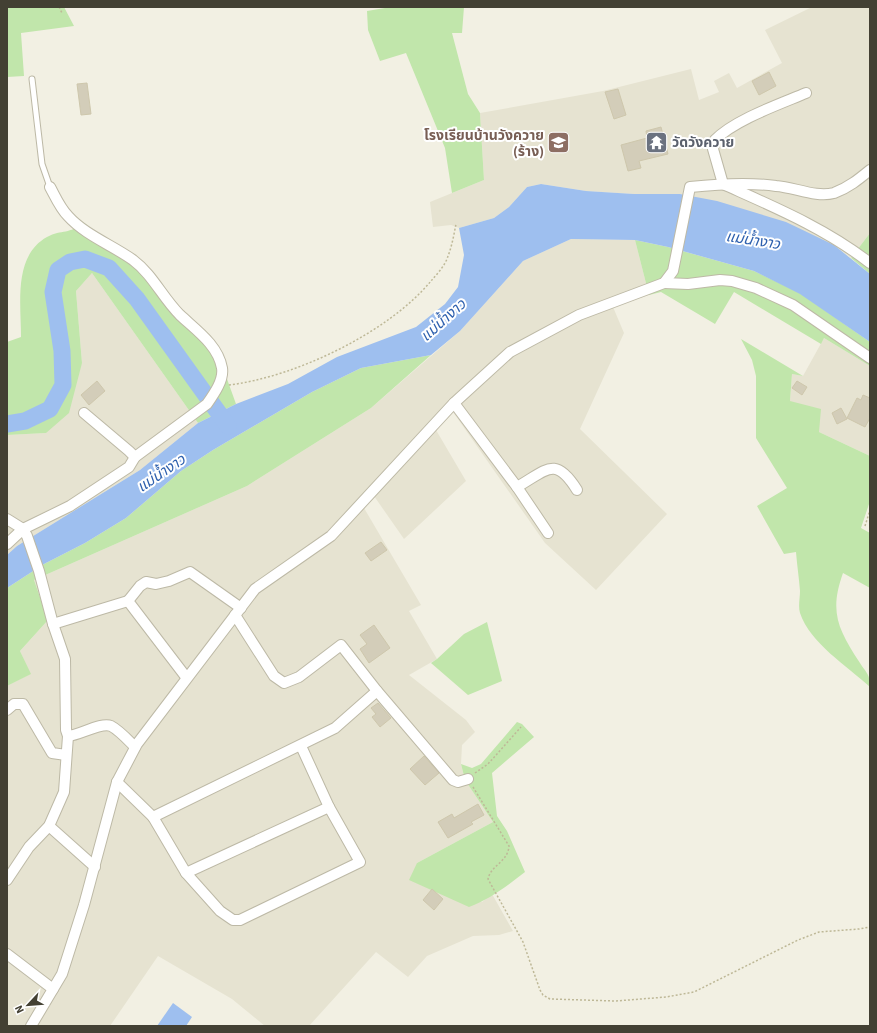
<svg xmlns="http://www.w3.org/2000/svg" width="877" height="1033" font-family="'Source Sans 3','Noto Sans Thai',sans-serif">
  <rect width="100%" height="100%" fill="#f2f0e3"/>
  <g fill="#e6e3d1">
    <polygon points="812,7 870,7 870,233 851,258 834,245 680,194 634,194 586,191 541,184 527,187 509,207 494,218 459,228 451,225 433,227 430,202 484,180 480,113 603,91 691,69 699,100 719,92 714,81 729,73 737,88 782,63 765,30"/>
    <polygon points="571,239 635,240 649,295 613,307 624,333 580,429 667,514 596,590 545,543 453,412 436,430 466,481 404,539 374,496 364,508 421,605 409,611 437,659 409,675 466,720 475,732 462,745 461,764 465,780 493,822 417,863 482,902 492,894 513,931 499,935 473,936 427,956 408,977 376,952 309,1026 265,1026 232,999 158,956 110,1026 7,1026 7,686 30,674 20,651 48,620 34,580 247,486 371,408 460,331 523,261"/>
    <polygon points="92,273 198,423 140,470 17,546 7,555 7,435 46,433 82,363 76,291"/>
    <polygon points="824,338 870,366 870,456 819,432 790,401 792,374 803,376"/>
  </g>
  <g fill="#c1e6ab">
    <polygon points="7,7 64,7 74,26 21,33 24,76 7,77"/>
    <polygon points="391,7 464,7 462,33 452,33 468,94 480,113 484,180 452,193 445,148 406,53 380,61 368,30 367,11"/>
    <path d="M83 222 111 244 213 340 236 404 198 423 92 273 76 291 82 363 69 413 46 433 7 435V342L21 337C21 303 13 256 47 237 62 229 70 235 83 222Z"/>
    <polygon points="870,233 870,274 851,258"/>
    <polygon points="635,240 668,247 754,271 800,293 870,342 870,366 824,338 821,344 734,292 715,324 661,292 649,295"/>
    <path d="M741 339 803 376 792 374 790 401 821 409 819 432 870 456V501L861 528 870 533V588L843 573C829 612 838 629 860 663 867 674 870 674 870 687 847 666 810 643 800 613 798 606 800 598 800 591 799 578 797 565 796 552L784 554 757 506 787 488 756 438V376L752 360Z"/>
    <polygon points="431,355 371,408 247,486 34,580 48,620 20,651 31,674 7,686 7,588 44,564 85,543 126,518 181,471 213,450 312,392 361,368"/>
    <polygon points="487,622 502,681 468,695 431,663 437,659 464,634"/>
    <path d="M517 722 522 724 534 737 492 773 497 816 507 831 525 872C507 886 490 899 469 907L409 880 417 863 493 822 465 780 461 764 472 768 481 764Z"/>
  </g>
  <g fill="#9ebfef">
    <polygon points="541,184 586,191 634,194 680,194 717,201 786,222 834,245 870,274 870,342 800,294 754,271 668,247 635,240 571,239 523,261 460,331 431,355 361,368 312,392 213,450 181,471 126,518 85,543 44,564 7,588 7,555 17,546 140,470 198,423 236,404 288,384 337,357 416,327 445,304 458,287 464,255 459,228 494,218 509,207 527,187"/>
    <polygon points="173,1003 192,1017 186,1026 157,1026"/>
  </g>
  <g fill="none" stroke-linecap="round" stroke-linejoin="round">
    <polyline stroke="#9ebfef" stroke-width="17" points="7,424 25,421 50,409 63,385 62,351 53,292 58,270 70,262 85,259 109,268 137,299 228,426"/>
  </g>
  <g fill="#d3cdb9" stroke="#cec7ac">
    <polygon points="769,72 776,86 759,95 752,81"/>
    <polygon points="87,83 91,114 81,115 77,84"/>
    <polygon points="618,89 626,115 614,119 605,92"/>
    <polygon points="661,127 668,154 639,161 641,168 628,171 621,145 647,138 646,131"/>
    <polygon points="97,381 105,391 89,405 81,395"/>
    <polygon points="797,381 807,387 802,395 792,388"/>
    <polygon points="863,395 870,398 870,418 865,427 847,418 857,398 861,400"/>
    <polygon points="841,408 847,419 837,424 832,413"/>
    <polygon points="381,542 387,550 371,561 365,553"/>
    <polygon points="374,625 390,648 369,663 360,649 367,644 360,635"/>
    <polygon points="378,703 391,718 380,727 372,717 376,714 371,708"/>
    <polygon points="424,756 439,773 425,785 410,769"/>
    <polygon points="478,804 484,815 471,822 473,824 448,838 438,822 452,814 454,818"/>
    <polygon points="432,889 443,899 434,910 423,900"/>
  </g>
  <g fill="none" stroke-linecap="round" stroke-linejoin="round">
    <defs>
      <polyline id="lane" points="32,79 42,164 50,187"/>
      <g id="street">
        <path d="M806 93C780 104 734 120 715 140L713 149 723 184C774 207 825 228 870 263"/>
        <polyline points="664,283 688,284 720,280 732,281 756,288 793,305 870,358"/>
        <polyline points="454,403 517,487 548,533"/>
        <polyline points="84,413 129,451 135,457"/>
        <path d="M517 487C547 470 555 455 577 490"/>
        <polyline points="7,519 23,529 27,536 39,571 53,624 65,659 66,730 68,736 64,792 49,826 29,847 7,880"/>
        <path d="M7 544 23 529 70 506 129 467 135 457 207 404C214 394 224 380 222 368 218 345 196 330 180 315 162 297 153 275 133 260 112 245 85 235 68 216 60 208 55 196 50 187"/>
        <polyline points="235,615 274,676 284,683 299,677 341,645 377,691 453,780 458,782 468,779"/>
        <polyline points="53,624 128,601"/>
        <polyline points="186,677 128,601 140,586 146,582 156,584 169,581 190,572 241,608"/>
        <polyline points="7,710 14,704 23,704 52,753 66,755"/>
        <path d="M68 736C80 735 101 722 111 726 119 730 128 740 135 747"/>
        <polyline points="117,782 153,817 186,873 220,911 233,920 240,920 360,862 329,807 301,746"/>
        <polyline points="153,817 335,728 377,691"/>
        <polyline points="49,826 95,867"/>
        <polyline points="186,873 329,807"/>
        <polyline points="7,954 53,989"/>
        <path d="M31 1026 62 974 84 905 117 782 137 744 255 589 331 536 454 403 510 352 579 315 664 283 673 271 690 187C719 184 748 182 776 186 794 187 816 198 834 193 848 188 859 179 870 170"/>
      </g>
    </defs>
    <use href="#lane" stroke="#bdb9a6" stroke-width="7"/>
    <use href="#street" stroke="#bdb9a6" stroke-width="12"/>
    <g stroke="#beb897" stroke-width="1.5" stroke-dasharray="2 2" stroke-linecap="butt">
      <polyline points="59,7 62,13"/>
      <path d="M229 385C295 377 388 333 431 281 437 274 445 266 448 256 452 246 454 234 456 224"/>
      <polyline points="865,526 870,510"/>
      <polyline points="475,773 488,764 521,727"/>
      <path d="M473 787 509 846C508 862 491 865 488 879L523 942 540 990 543 995 550 999 616 1001 666 997 694 992 798 940 819 932 859 929 870 927"/>
    </g>
    <use href="#lane" stroke="#fff" stroke-width="5"/>
    <use href="#street" stroke="#fff" stroke-width="10"/>
  </g>
  <defs>
    <symbol id="temple-square" viewBox="-11 -11 22 22"><rect x="-9" y="-9" width="18" height="18" rx="4" fill="#6b7280" stroke="#fff"/><path d="M0-6L5-2H3V0L6.5 2.5H4V6H1.5V3h-3V6H-4V2.5H-6.5L-3 0V-2H-5Z" fill="#fff"/></symbol>
    <symbol id="school-square" viewBox="-11 -11 22 22"><rect x="-9" y="-9" width="18" height="18" rx="4" fill="#8d6e63" stroke="#fff"/><path d="M0-5L7-2L0 1L-7-2ZM-4 1L0 2.5L4 1V4Q0 6-4 4Z" fill="#fff"/></symbol>
  </defs>
  <g fill-rule="evenodd">
    <use href="#temple-square" x="644" y="130" width="25" height="25"/>
    <use href="#school-square" x="546" y="130" width="25" height="25"/>
  </g>
  <g text-anchor="middle" stroke-width="4" stroke-linejoin="round" paint-order="stroke">
    <g font-size="14" font-weight="bold" fill="#785e54" stroke="#fff" text-anchor="end">
      <text x="544" y="140">โรงเรียนบ้านวังควาย<tspan x="544" dy="16">(ร้าง)</tspan></text>
    </g>
    <g font-size="14" font-weight="bold" fill="#5b616d" stroke="#fff" text-anchor="start">
      <text x="672" y="147">วัดวังควาย</text>
    </g>
    <g font-size="15" font-style="italic" fill="#2e60ae" stroke="#fff">
      <text transform="translate(753 240) rotate(9)" y="5">แม่น้ำงาว</text>
      <text transform="translate(443 320) rotate(-42)" y="5">แม่น้ำงาว</text>
      <text transform="translate(161 473) rotate(-34)" y="5">แม่น้ำงาว</text>
    </g>
  </g>
  <rect width="877" height="1033" fill="none" stroke="#434033" stroke-width="16"/>
  <g transform="translate(28 1005) rotate(244)" stroke="#ffffff" stroke-width="3" paint-order="stroke">
  <path d="M0-3L7 15L0 10L-7 15Z" fill="#434033"/>
  <text y="-6" font-size="11" font-weight="bold" text-anchor="middle" fill="#434033">N</text>
  </g>
</svg>
